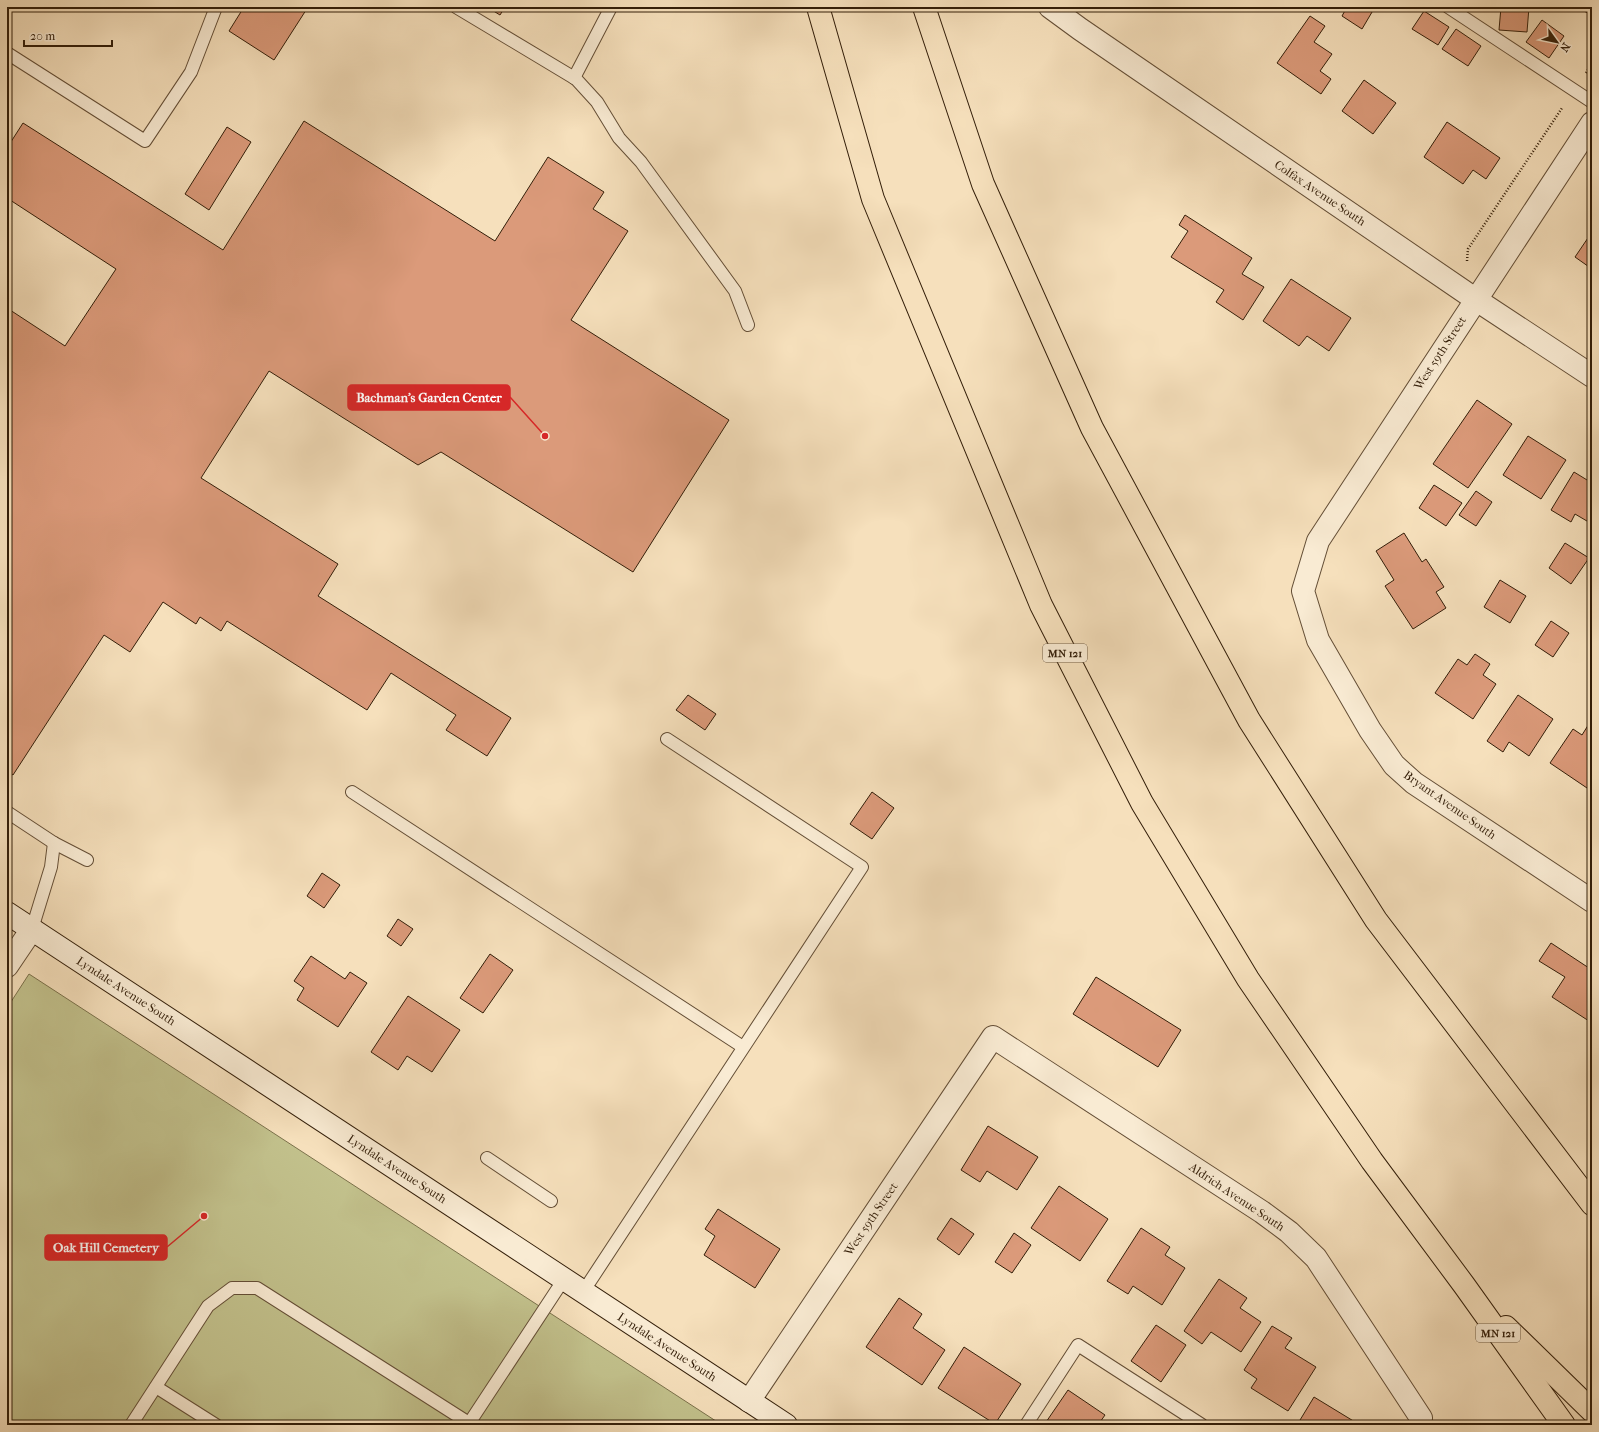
<svg xmlns="http://www.w3.org/2000/svg" width="1599" height="1432" font-family="'IM FELL French Canon',serif">
  <rect width="100%" height="100%" fill="#f6e0bc"/>
  <filter id="stains"><feTurbulence type="fractalNoise" baseFrequency=".005" numOctaves="4"/><feColorMatrix values="0 0 0 0 .2 0 0 0 0 .09 0 0 0 0 .02 0 0 0 .5 -.17"/></filter>
  <radialGradient id="worn" r=".72"><stop offset=".6" stop-color="#630" stop-opacity="0"/><stop offset="1" stop-color="#630" stop-opacity=".3"/></radialGradient>
  <polygon fill="#c2c18c" stroke="#7a704a" points="29,974 722,1425 7,1425 7,1008"/>
  <g fill="#db9a7a" stroke="#331e09">
    <polygon points="244,7 308,7 274,60 229,31"/>
    <polygon points="487,7 505,7 500,15"/>
    <polygon points="1347,7 1375,7 1362,29 1342,16"/>
    <polygon points="1501,7 1529,7 1527,32 1499,30"/>
    <polygon points="1578,7 1592,7 1592,16"/>
    <polygon points="1424,11 1449,27 1438,45 1412,29"/>
    <polygon points="1310,16 1325,26 1314,42 1332,54 1320,71 1331,79 1321,94 1277,63"/>
    <polygon points="1542,20 1564,36 1549,58 1526,42"/>
    <polygon points="1456,29 1481,46 1468,66 1442,49"/>
    <polygon points="1364,80 1396,103 1373,134 1342,111"/>
    <polygon points="304,121 495,241 548,157 604,192 593,209 628,231 571,320 729,420 633,572 441,452 418,465 269,371 201,478 338,564 318,596 511,718 487,756 446,730 456,715 391,673 367,710 227,621 221,631 200,617 196,624 163,602 130,652 104,635 13,775 7,771 7,308 65,346 116,269 7,198 7,148 23,123 223,250"/>
    <polygon points="1447,122 1500,158 1486,179 1473,170 1463,184 1424,157"/>
    <polygon points="227,127 251,142 209,210 185,194"/>
    <polygon points="1185,215 1252,258 1242,274 1264,287 1243,320 1216,302 1224,290 1171,257 1188,231 1179,225"/>
    <polygon points="1592,232 1592,269 1575,257"/>
    <polygon points="1291,279 1351,318 1329,351 1307,336 1299,346 1263,321"/>
    <polygon points="1477,400 1512,424 1468,488 1433,464"/>
    <polygon points="1528,436 1566,460 1541,499 1503,475"/>
    <polygon points="1574,472 1592,483 1592,524 1575,514 1571,522 1551,510"/>
    <polygon points="1434,485 1462,503 1446,526 1419,508"/>
    <polygon points="1476,491 1492,502 1476,526 1459,515"/>
    <polygon points="1404,533 1422,562 1426,559 1444,587 1436,592 1446,608 1413,629 1385,586 1394,580 1376,551"/>
    <polygon points="1565,543 1589,558 1571,584 1549,568"/>
    <polygon points="1500,580 1526,596 1510,623 1484,607"/>
    <polygon points="1551,621 1569,633 1553,657 1535,645"/>
    <polygon points="1475,654 1490,664 1483,675 1496,684 1473,719 1435,693 1458,659 1467,665"/>
    <polygon points="688,695 716,714 705,730 676,710"/>
    <polygon points="1518,695 1553,719 1529,756 1509,742 1503,752 1487,741"/>
    <polygon points="1592,719 1592,780 1587,788 1550,763 1573,729 1582,735"/>
    <polygon points="872,792 894,808 872,839 850,824"/>
    <polygon points="322,873 340,885 324,908 307,896"/>
    <polygon points="398,919 413,929 401,946 387,936"/>
    <polygon points="1551,943 1592,970 1592,1023 1552,997 1565,977 1539,961"/>
    <polygon points="490,954 513,970 483,1013 460,998"/>
    <polygon points="311,956 345,979 350,972 367,983 338,1027 297,1000 304,988 294,981"/>
    <polygon points="1096,977 1181,1030 1158,1067 1073,1014"/>
    <polygon points="408,996 460,1030 432,1072 407,1056 398,1070 371,1052"/>
    <polygon points="988,1126 1038,1157 1017,1190 987,1171 980,1182 961,1170"/>
    <polygon points="1059,1186 1108,1219 1080,1261 1031,1228"/>
    <polygon points="718,1209 780,1249 755,1288 704,1255 715,1236 705,1229"/>
    <polygon points="951,1218 974,1234 959,1255 937,1239"/>
    <polygon points="1141,1228 1170,1247 1165,1255 1185,1268 1162,1305 1133,1286 1128,1294 1107,1281"/>
    <polygon points="1014,1233 1031,1245 1012,1273 995,1262"/>
    <polygon points="1219,1279 1247,1298 1240,1308 1261,1322 1241,1352 1211,1332 1202,1344 1184,1331"/>
    <polygon points="899,1298 922,1314 913,1328 945,1350 922,1385 866,1347"/>
    <polygon points="1156,1325 1186,1345 1161,1382 1131,1361"/>
    <polygon points="1272,1326 1292,1338 1285,1348 1316,1367 1288,1411 1251,1388 1257,1379 1244,1370"/>
    <polygon points="964,1347 1021,1384 995,1424 938,1388"/>
    <polygon points="1068,1390 1105,1415 1098,1425 1044,1425"/>
    <polygon points="1314,1397 1360,1425 1297,1425"/>
    <polygon points="1115,1421 1121,1425 1112,1425"/>
  </g>
  <g fill="none" stroke-linecap="round" stroke-linejoin="round">
    <defs>
      <g id="service">
        <polyline points="456,7 576,79 597,102 619,138 641,162 735,291 748,325"/>
        <polyline points="1448,7 1592,102"/>
        <polyline points="7,53 145,141 191,72 216,7"/>
        <polyline points="574,78 611,7"/>
        <polyline points="352,792 743,1047"/>
        <polyline points="7,812 54,843 87,860"/>
        <polyline points="32,929 51,867 54,843"/>
        <polyline points="487,1158 551,1201"/>
        <polyline points="583,1292 862,867 667,739"/>
        <polyline points="156,1387 216,1425"/>
        <polyline points="131,1425 208,1306 232,1288 257,1288 472,1425"/>
        <polyline points="468,1425 564,1279"/>
        <polyline points="1026,1425 1078,1345 1202,1425"/>
      </g>
      <g id="minor">
        <polyline points="1050,7 1080,29 1475,299 1592,376"/>
        <polyline points="1592,123 1318,541 1303,591 1318,640 1370,730 1394,765 1414,783 1592,901"/>
        <polyline points="7,966 32,929"/>
        <polyline points="749,1401 993,1037 1262,1212 1289,1232 1316,1258 1421,1418"/>
      </g>
      <polyline id="secondary" points="7,913 786,1425"/>
      <g id="motorway">
        <polyline points="818,7 873,199 1041,605 1142,803 1248,979 1372,1161 1464,1285 1564,1425"/>
        <polyline points="924,7 983,184 1092,428 1249,720 1376,920 1592,1204"/>
        <polyline points="1506,1327 1592,1411"/>
      </g>
    </defs>
    <use href="#service" stroke="#644e36" stroke-width="14"/>
    <use href="#minor" stroke="#644e36" stroke-width="24"/>
    <use href="#secondary" stroke="#331e09" stroke-width="24"/>
    <use href="#motorway" stroke="#331e09" stroke-width="24"/>
    <g stroke="#331e09" stroke-width="2.5" stroke-dasharray="1 2" stroke-linecap="butt">
      <polyline points="1586,73 1592,63"/>
      <polyline points="1467,261 1468,249 1562,108"/>
    </g>
    <use href="#service" stroke="#f9ebd3" stroke-width="12"/>
    <use href="#minor" stroke="#f9ebd3" stroke-width="22"/>
    <use href="#secondary" stroke="#f9ebd3" stroke-width="22"/>
    <use href="#motorway" stroke="#f6e0bc" stroke-width="22"/>
  </g>
  <g text-anchor="middle" stroke-width="3" stroke-linejoin="round" paint-order="stroke">
    <g fill="#f9ebd3" stroke="#6e5c46" stroke-width="1">
      <rect x="1043" y="644" width="44" height="18" rx="3"/>
      <rect x="1476" y="1324" width="44" height="18" rx="3"/>
    </g>
    <g font-size="11" font-weight="bold" fill="#331e09">
      <text x="1065" y="657">MN 121</text>
      <text x="1498" y="1337">MN 121</text>
    </g>
    <g font-size="12" fill="#331e09" stroke="#f9ebd3">
      <text transform="translate(1320 193) rotate(34)" y="4">Colfax Avenue South</text>
      <text transform="translate(1440 353) rotate(-57)" y="4">West 59th Street</text>
      <text transform="translate(1450 805) rotate(35)" y="4">Bryant Avenue South</text>
      <text transform="translate(126 991) rotate(33)" y="4">Lyndale Avenue South</text>
      <text transform="translate(397 1169) rotate(33)" y="4">Lyndale Avenue South</text>
      <text transform="translate(1237 1197) rotate(34)" y="4">Aldrich Avenue South</text>
      <text transform="translate(871 1219) rotate(-56)" y="4">West 59th Street</text>
      <text transform="translate(667 1347) rotate(33)" y="4">Lyndale Avenue South</text>
    </g>
  </g>
  <path fill="none" stroke="#d62828" stroke-width="1.5" d="M545 436L510 397M204 1216L167 1247"/>
  <g fill="#d62828" stroke="#f9ebd3" stroke-width="1.5">
    <circle cx="545" cy="436" r="4"/>
    <circle cx="204" cy="1216" r="4"/>
  </g>
  <g fill="#d62828" stroke="#d62828" stroke-width="1.5">
    <rect x="348" y="385" width="162" height="25" rx="4"/>
    <rect x="45" y="1235" width="122" height="25" rx="4"/>
  </g>
  <g font-size="13" text-anchor="middle" font-weight="bold" fill="#fff">
    <text x="429" y="402">Bachman's Garden Center</text>
    <text x="106" y="1252">Oak Hill Cemetery</text>
  </g>
  <rect width="1599" height="1432" fill="none" stroke="#f6e0bc" stroke-width="24"/>
  <rect x="8" y="8" width="1583" height="1416" fill="none" stroke="#331e09" stroke-width="2"/>
  <rect x="12" y="12" width="1575" height="1408" fill="none" stroke="#331e09"/>
  <g transform="translate(1557 42) rotate(123)" stroke="#f9ebd3" stroke-width="3" paint-order="stroke">
  <path d="M0-3L7 15L0 10L-7 15Z" fill="#331e09"/>
  <text y="-6" font-size="11" font-weight="bold" text-anchor="middle" fill="#331e09">N</text>
  </g>
  <path d="M24 40v6h88v-6" fill="none" stroke="#331e09" stroke-width="2"/>
  <text x="30" y="40" font-size="12" fill="#331e09" stroke="#f9ebd3" stroke-width="3" paint-order="stroke">20 m</text>
  <rect width="100%" height="100%" filter="url(#stains)"/>
  <rect width="100%" height="100%" fill="url(#worn)"/>
</svg>
